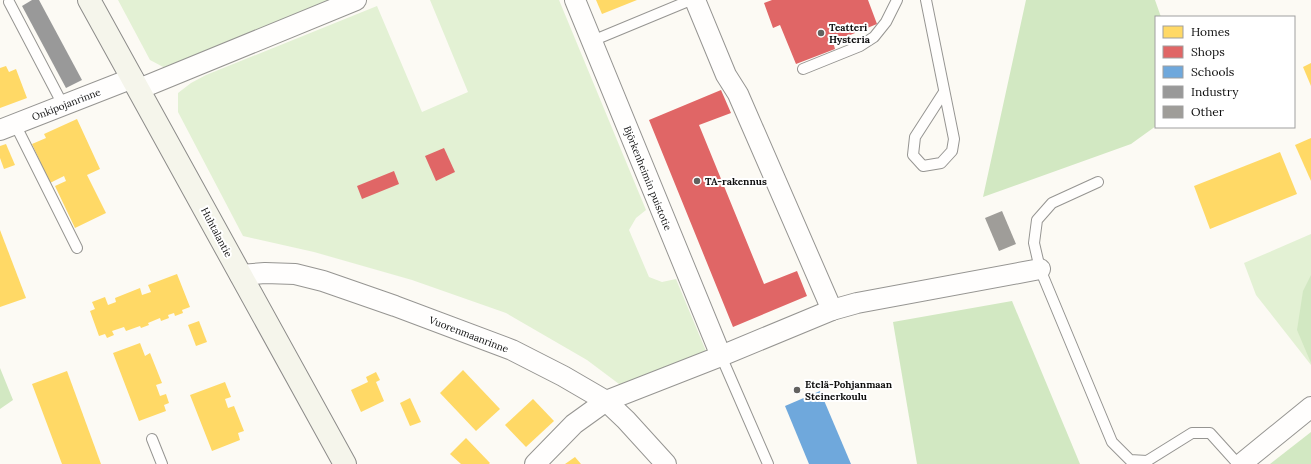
<svg xmlns="http://www.w3.org/2000/svg" width="1311" height="464" font-family="Lora,serif">
  <rect width="100%" height="100%" fill="#fcfaf4"/>
  <g fill="#e3f1d4">
    <polygon points="118,0 333,0 167,69 150,60"/>
    <polygon points="430,0 559,0 646,210 636,218 629,230 649,277 662,282 676,279 708,356 627,390 587,360 506,313 412,280 314,252 243,236 178,112 178,93 191,83 206,75 377,6 422,112 468,92"/>
    <polygon points="1311,234 1311,365 1256,295 1244,263"/>
  </g>
  <g fill="#d2e8c2">
    <polygon points="1026,0 1155,0 1161,17 1156,17 1156,126 1131,144 983,197"/>
    <polygon points="1311,275 1311,363 1297,330 1303,291"/>
    <polygon points="1012,301 1080,464 917,464 893,322"/>
    <polygon points="0,368 13,400 0,409"/>
    <polygon points="1311,432 1311,464 1270,464"/>
  </g>
  <g fill="#ffd966">
    <polygon points="596,0 637,0 602,14"/>
    <polygon points="1311,63 1311,86 1303,67"/>
    <polygon points="6,66 9,72 16,69 27,98 0,108 0,68"/>
    <polygon points="77,119 100,169 87,175 106,213 75,228 55,186 66,181 64,176 50,183 32,144 46,138 44,134"/>
    <polygon points="1311,138 1311,181 1295,145"/>
    <polygon points="6,144 15,165 4,169 0,158 0,146"/>
    <polygon points="1280,152 1297,194 1210,229 1194,186"/>
    <polygon points="0,230 26,298 0,307"/>
    <polygon points="177,274 190,307 182,310 183,313 175,316 174,313 168,315 169,318 161,321 160,318 148,323 149,325 141,328 140,326 126,331 124,327 112,331 114,335 107,338 105,334 99,336 90,311 95,309 92,302 105,297 108,305 116,302 115,298 140,288 142,295 151,292 148,285"/>
    <polygon points="199,321 207,342 196,346 188,325"/>
    <polygon points="140,343 145,356 150,353 162,383 156,385 160,396 166,394 169,403 164,405 166,411 139,421 113,353"/>
    <polygon points="463,370 500,409 476,431 440,393"/>
    <polygon points="67,371 101,464 62,464 32,384"/>
    <polygon points="376,372 380,380 376,382 384,401 361,412 351,390 368,382 366,377"/>
    <polygon points="225,382 231,397 225,399 228,408 234,406 244,431 238,433 240,440 212,451 190,395"/>
    <polygon points="410,398 421,422 410,426 400,403"/>
    <polygon points="533,399 554,421 526,447 505,425"/>
    <polygon points="466,438 490,463 489,464 461,464 450,454"/>
    <polygon points="575,457 581,464 565,464"/>
  </g>
  <g fill="#e06666">
    <polygon points="772,0 868,0 877,24 833,42 835,49 796,64 780,25 773,28 764,3"/>
    <polygon points="721,90 731,113 699,125 764,284 797,271 807,296 733,327 649,120"/>
    <polygon points="444,148 455,172 436,181 425,156"/>
    <polygon points="394,171 399,184 362,199 357,186"/>
  </g>
  <polygon fill="#6fa8dc" points="820,391 851,464 809,464 785,406"/>
  <polygon fill="#999" points="32,0 39,0 82,80 66,88 22,6"/>
  <polygon fill="#9f9d99" points="1002,211 1016,244 999,251 985,218"/>
  <g fill="none" stroke-linecap="round" stroke-linejoin="round">
    <defs>
      <g id="service">
        <polyline points="926,0 954,139 952,151 941,163 923,166 913,155 915,137 944,92"/>
        <polyline points="9,2 63,105"/>
        <polyline points="592,41 691,0"/>
        <polyline points="803,69 860,46 874,37 886,22 897,0"/>
        <polyline points="15,124 77,248"/>
        <polyline points="1098,182 1052,203 1037,220 1034,243 1040,269 1112,442 1130,460 1147,461 1192,433 1210,433 1238,464"/>
        <polyline points="721,356 768,464"/>
        <polyline points="152,439 162,464"/>
      </g>
      <g id="minor">
        <polyline points="575,0 721,356"/>
        <polyline points="695,0 726,75 738,94 832,310"/>
        <polyline points="139,89 356,0"/>
        <polyline points="0,130 133,78"/>
        <polyline points="240,275 265,273 295,274 323,281 395,306 512,350 563,376 606,401 626,420 666,464"/>
        <polyline points="535,464 574,424 606,401 721,356 832,310 857,303 1040,269"/>
        <polyline points="1241,464 1311,407"/>
      </g>
      <polyline id="secondary" points="89,0 345,464"/>
    </defs>
    <use href="#service" stroke="#969592" stroke-width="12"/>
    <use href="#minor" stroke="#969592" stroke-width="22"/>
    <use href="#secondary" stroke="#8c8b89" stroke-width="24"/>
    <use href="#service" stroke="#fffefd" stroke-width="10"/>
    <use href="#minor" stroke="#fffefd" stroke-width="20"/>
    <use href="#secondary" stroke="#f5f5eb" stroke-width="22"/>
  </g>
  <g fill="#62615f" stroke="#fff" stroke-width="1.5">
    <circle cx="821" cy="33" r="4"/>
    <circle cx="697" cy="181" r="4"/>
    <circle cx="797" cy="390" r="4"/>
  </g>
  <g text-anchor="middle" stroke-width="4" stroke-linejoin="round" paint-order="stroke">
    <g font-size="10" font-weight="bold" fill="#0f0f0f" stroke="#fff" text-anchor="start">
      <text x="829" y="31">Teatteri<tspan x="829" dy="12">Hysteria</tspan></text>
      <text x="705" y="185">TA-rakennus</text>
      <text x="805" y="388">Etelä-Pohjanmaan<tspan x="805" dy="12">Steinerkoulu</tspan></text>
    </g>
    <g font-size="10" fill="#0f0f0f" stroke="#fff">
      <text transform="translate(66 104) rotate(-21)" y="4">Onkipojanrinne</text>
      <text transform="translate(648 178) rotate(68)" y="4">Björkenheimin puistotie</text>
      <text transform="translate(217 232) rotate(62)" y="4">Huhtalantie</text>
      <text transform="translate(469 334) rotate(21)" y="4">Vuorenmaanrinne</text>
    </g>
  </g>
  <rect x="1155" y="16" width="140" height="112" fill="#ffffff" stroke="#9f9f9f"/>
  <rect x="1163" y="26" width="20" height="12" fill="#ffd966" stroke="#9f9f9f"/>
  <text x="1191" y="36" font-size="12" fill="#0f0f0f">Homes</text>
  <rect x="1163" y="46" width="20" height="12" fill="#e06666" stroke="#9f9f9f"/>
  <text x="1191" y="56" font-size="12" fill="#0f0f0f">Shops</text>
  <rect x="1163" y="66" width="20" height="12" fill="#6fa8dc" stroke="#9f9f9f"/>
  <text x="1191" y="76" font-size="12" fill="#0f0f0f">Schools</text>
  <rect x="1163" y="86" width="20" height="12" fill="#999999" stroke="#9f9f9f"/>
  <text x="1191" y="96" font-size="12" fill="#0f0f0f">Industry</text>
  <rect x="1163" y="106" width="20" height="12" fill="#9f9d99" stroke="#9f9f9f"/>
  <text x="1191" y="116" font-size="12" fill="#0f0f0f">Other</text>
</svg>
